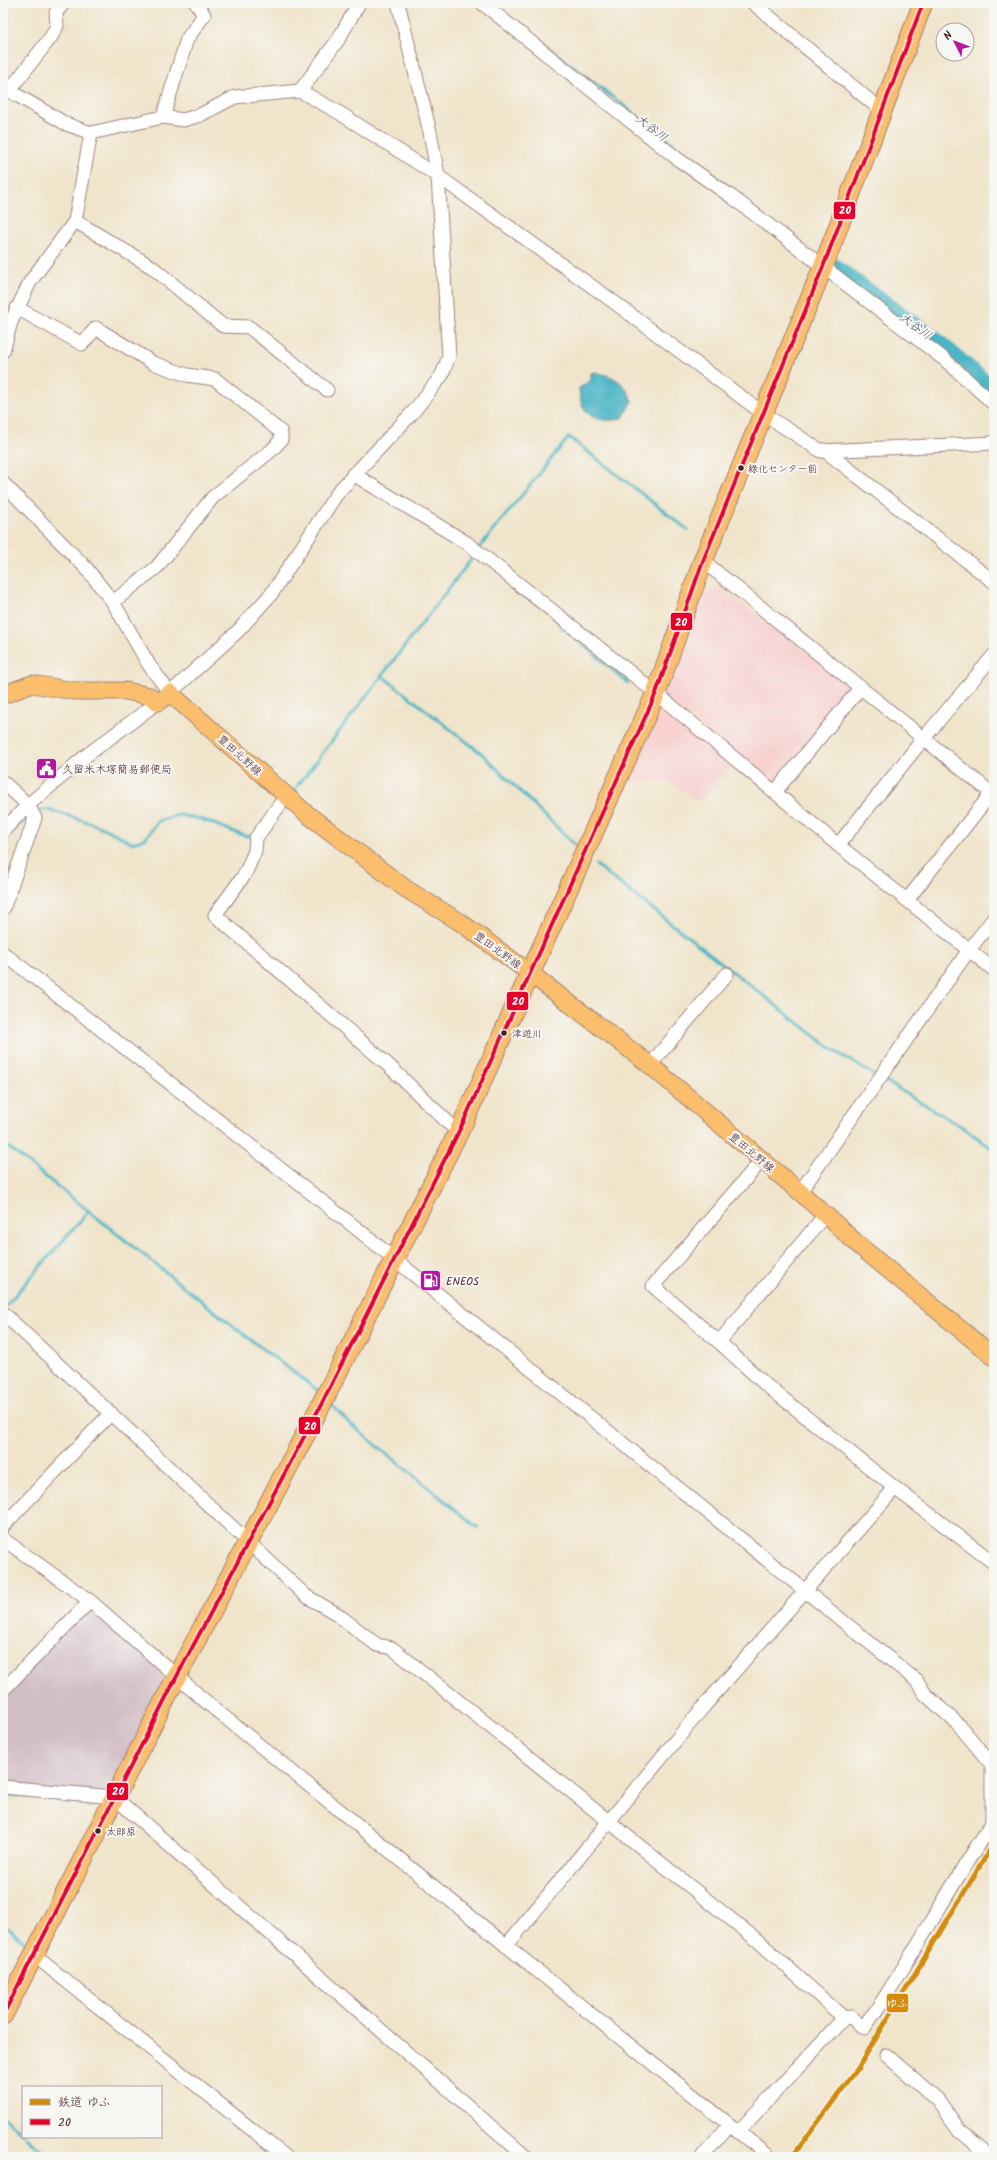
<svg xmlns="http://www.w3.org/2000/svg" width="997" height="2160" font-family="Kalam,'Klee One',sans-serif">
  <rect width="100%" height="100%" fill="#f6f6f2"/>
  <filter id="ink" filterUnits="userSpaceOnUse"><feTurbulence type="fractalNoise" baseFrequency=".025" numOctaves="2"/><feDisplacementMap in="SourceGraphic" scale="8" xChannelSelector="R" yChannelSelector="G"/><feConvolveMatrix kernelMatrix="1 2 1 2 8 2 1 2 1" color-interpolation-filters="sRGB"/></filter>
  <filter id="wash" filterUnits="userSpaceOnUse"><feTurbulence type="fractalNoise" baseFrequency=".012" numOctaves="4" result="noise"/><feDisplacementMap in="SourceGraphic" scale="16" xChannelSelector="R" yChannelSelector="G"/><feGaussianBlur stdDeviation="0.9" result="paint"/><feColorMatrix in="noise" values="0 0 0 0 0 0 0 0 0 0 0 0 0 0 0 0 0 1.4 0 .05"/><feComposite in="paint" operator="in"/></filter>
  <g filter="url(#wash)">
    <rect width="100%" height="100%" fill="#f0e4ca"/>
    <g fill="#f7d0cf">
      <polygon points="720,588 854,687 774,787 661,693 699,594"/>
      <polygon points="654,709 730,766 699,802 669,781 622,783"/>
    </g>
    <polygon fill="#d2bec5" points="90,1601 176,1678 114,1797 3,1787 3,1690"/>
    <path fill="#49b5c5" stroke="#4a6a78" d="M596 372C615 377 626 382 632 401L623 418C597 425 580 416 579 388L591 380V373Z"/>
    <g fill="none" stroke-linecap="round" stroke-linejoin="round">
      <g stroke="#49b5c5" stroke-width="3">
        <polyline points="540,41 730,188"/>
        <polyline points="479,548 569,437 688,530"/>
        <polyline points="559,624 628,683"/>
        <polyline points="381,675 481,753 578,848"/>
        <polyline points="292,793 476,553"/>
        <path d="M37 813 44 809C75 817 104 826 132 843L145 839 158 821 179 815 201 819 245 836H253"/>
        <polyline points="12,830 30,817"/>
        <polyline points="3,842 8,834"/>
        <polyline points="596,865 833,1050 877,1077"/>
        <polyline points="882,1079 967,1130 994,1150"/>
        <polyline points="3,1143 238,1330 321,1393"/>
        <polyline points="3,1309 89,1211"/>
        <polyline points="330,1403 349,1423 478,1528"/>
        <polyline points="3,1794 104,1804"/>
        <polyline points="3,1924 31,1947"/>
        <polyline points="3,2117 23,2134"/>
        <polyline points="26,2137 50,2157"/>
      </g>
      <polyline stroke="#49b5c5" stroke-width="17" points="834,267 933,338 994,390"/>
    </g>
  </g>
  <g filter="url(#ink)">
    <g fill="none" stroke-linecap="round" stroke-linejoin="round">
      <defs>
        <g id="minor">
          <polyline points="482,3 679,160 732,197 944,359 994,404"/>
          <polyline points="753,3 882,111"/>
          <polyline points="3,87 66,124 91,133 163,117 183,120 200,115 235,97 300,91 338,112 438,176 611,300 764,414 821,451 994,443"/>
          <polyline points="9,91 51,37 57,26 56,12 64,3"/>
          <polyline points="300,91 338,40 359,3"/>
          <polyline points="163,117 187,39 204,15 196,3"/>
          <polyline points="75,221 152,267 223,326 249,327 327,390"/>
          <polyline points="17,308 82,344 96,328 153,363 187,375 215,379 281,432 281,440 272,450 213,497 157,567 113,602"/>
          <polyline points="3,351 11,322 30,282 75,221 91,133"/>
          <polyline points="824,450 994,582"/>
          <polyline points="353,474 467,543 656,693 838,845 994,970"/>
          <polyline points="3,483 86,568 113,602 149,665 170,693 238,631 272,593 338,492 414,411 442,375 449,356 438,176 430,132 398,3"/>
          <polyline points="703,561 994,795"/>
          <polyline points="3,782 28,805 35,818 3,909"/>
          <polyline points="775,792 861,687"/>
          <polyline points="286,796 256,838 255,851 245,874 215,915 387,1064 458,1132"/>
          <polyline points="3,831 28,805 87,755 158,702"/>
          <polyline points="838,845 924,738 994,655"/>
          <polyline points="907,900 994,790"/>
          <polyline points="3,953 351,1224 917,1681 925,1694 959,1725 992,1765 992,1823 994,1824"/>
          <polyline points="650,1065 727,974"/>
          <polyline points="762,1160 653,1286 719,1342 766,1385 895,1488 994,1563"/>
          <polyline points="800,1192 969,950 994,918"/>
          <polyline points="3,1313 306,1596 337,1614 377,1645 392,1648 757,1940 844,2018"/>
          <polyline points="719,1342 825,1215"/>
          <polyline points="3,1526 111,1413"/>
          <polyline points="3,1539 90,1601 211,1706 613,2032 770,2157"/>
          <polyline points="3,1690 90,1601"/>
          <polyline points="3,1787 114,1797 526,2157"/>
          <polyline points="506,1946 705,1705 895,1488"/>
          <polyline points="35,1956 286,2157"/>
          <polyline points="886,2055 938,2100 959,2130 991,2157"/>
          <path d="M738 2132 844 2018 851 2017 864 2028C911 1962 947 1890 992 1823"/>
          <polyline points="702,2157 729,2125"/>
        </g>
        <polyline id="major" points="3,695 32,684 74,691 126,691 150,696 158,702 170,693 307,814 406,889 460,922 531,974 650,1065 800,1192 862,1248 994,1357"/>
        <polyline id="highway" points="3,2015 176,1678 322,1403 463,1123 656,693 703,561 823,267 923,3"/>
      </defs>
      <use href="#minor" stroke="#9d827a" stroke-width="15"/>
      <use href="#major" stroke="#9d827a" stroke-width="19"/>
      <use href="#highway" stroke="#9d827a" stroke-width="21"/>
      <use href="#minor" stroke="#fff" stroke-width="13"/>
      <use href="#major" stroke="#fabe6d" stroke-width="17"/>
      <use href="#highway" stroke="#fabe6d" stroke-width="19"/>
      <defs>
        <polyline id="bus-1" points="3,2015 176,1678 322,1403 463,1123 656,693 703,561 823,267 923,3"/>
      </defs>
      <use href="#bus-1" stroke="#f6f6f2" stroke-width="7"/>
      <use href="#bus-1" stroke="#e4002b" stroke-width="4"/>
      <defs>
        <polyline id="rail-1" points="792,2157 858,2068 994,1843"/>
      </defs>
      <use href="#rail-1" stroke="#f6f6f2" stroke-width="8"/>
      <use href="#rail-1" stroke="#d48b09" stroke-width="5"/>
    </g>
  </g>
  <defs>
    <symbol id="civic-square" viewBox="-11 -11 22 22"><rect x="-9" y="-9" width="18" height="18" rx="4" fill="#b5179e" stroke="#f6f6f2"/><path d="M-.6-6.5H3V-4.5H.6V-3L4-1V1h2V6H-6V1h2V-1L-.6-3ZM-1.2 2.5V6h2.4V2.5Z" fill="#fff"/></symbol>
    <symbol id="fuel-square" viewBox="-11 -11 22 22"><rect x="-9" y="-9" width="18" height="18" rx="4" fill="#b5179e" stroke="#f6f6f2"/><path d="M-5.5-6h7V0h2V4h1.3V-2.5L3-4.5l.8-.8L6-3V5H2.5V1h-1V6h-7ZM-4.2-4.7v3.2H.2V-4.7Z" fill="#fff"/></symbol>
  </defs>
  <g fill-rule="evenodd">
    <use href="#civic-square" x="34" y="756" width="25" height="25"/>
    <use href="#fuel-square" x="418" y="1268" width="25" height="25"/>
  </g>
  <g fill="#4a1f2b" stroke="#f6f6f2" stroke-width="1.5">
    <circle cx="741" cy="468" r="3.5"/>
    <circle cx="504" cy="1033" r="3.5"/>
    <circle cx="98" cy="1831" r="3.5"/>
  </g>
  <g text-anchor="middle" stroke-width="4" stroke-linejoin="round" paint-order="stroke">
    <g font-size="10" fill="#4a1f2b" stroke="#f6f6f2" text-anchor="start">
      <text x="748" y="472">緑化センター前</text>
      <text x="512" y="1037">津遊川</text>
      <text x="106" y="1835">太郎原</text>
    </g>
    <g font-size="11" fill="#4a1f2b" stroke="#f6f6f2">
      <text transform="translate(240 755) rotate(42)" y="4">豊田北野線</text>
      <text transform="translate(498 950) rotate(36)" y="4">豊田北野線</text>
      <text transform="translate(752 1152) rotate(40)" y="4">豊田北野線</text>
    </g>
    <g font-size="11" fill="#4a1f2b" stroke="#f6f6f2" text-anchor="start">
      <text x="62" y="773">久留米木塚簡易郵便局</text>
      <text x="446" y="1285">ENEOS</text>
    </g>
    <g font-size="12" font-style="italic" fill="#4a5461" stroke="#f6f6f2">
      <text transform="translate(652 128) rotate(38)" y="4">大谷川</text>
      <text transform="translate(916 326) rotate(36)" y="4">大谷川</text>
    </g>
  </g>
  <g stroke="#f6f6f2" stroke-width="1.5">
    <rect x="833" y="201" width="23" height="19" rx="4" fill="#e4002b"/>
    <rect x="670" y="612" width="23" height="19" rx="4" fill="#e4002b"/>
    <rect x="506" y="991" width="23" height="20" rx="4" fill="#e4002b"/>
    <rect x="298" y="1416" width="23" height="19" rx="4" fill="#e4002b"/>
    <rect x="106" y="1782" width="23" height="19" rx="4" fill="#e4002b"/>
    <rect x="886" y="1993" width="23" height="20" rx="4" fill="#d48b09"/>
  </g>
  <g font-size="11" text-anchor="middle" font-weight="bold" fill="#fff">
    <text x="845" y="214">20</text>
    <text x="681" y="626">20</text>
    <text x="518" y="1005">20</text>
    <text x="310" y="1430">20</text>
    <text x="118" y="1795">20</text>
    <text x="897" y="2007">ゆふ</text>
  </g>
  <rect width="997" height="2160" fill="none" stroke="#f6f6f2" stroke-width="16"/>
  <rect x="22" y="2086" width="140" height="52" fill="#f6f6f2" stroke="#b1a0a2"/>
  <rect x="30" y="2099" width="20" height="6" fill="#d48b09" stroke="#b1a0a2"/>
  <text x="58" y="2106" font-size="12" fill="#4a1f2b">鉄道 ゆふ</text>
  <rect x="30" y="2119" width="20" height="6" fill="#e4002b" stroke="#b1a0a2"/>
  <text x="58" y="2126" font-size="12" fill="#4a1f2b">20</text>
  <g transform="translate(955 42) rotate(312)"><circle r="19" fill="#f6f6f2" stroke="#b1a0a2"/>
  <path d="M0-3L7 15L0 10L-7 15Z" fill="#b5179e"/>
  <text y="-6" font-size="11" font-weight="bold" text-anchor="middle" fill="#4a1f2b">N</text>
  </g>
</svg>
